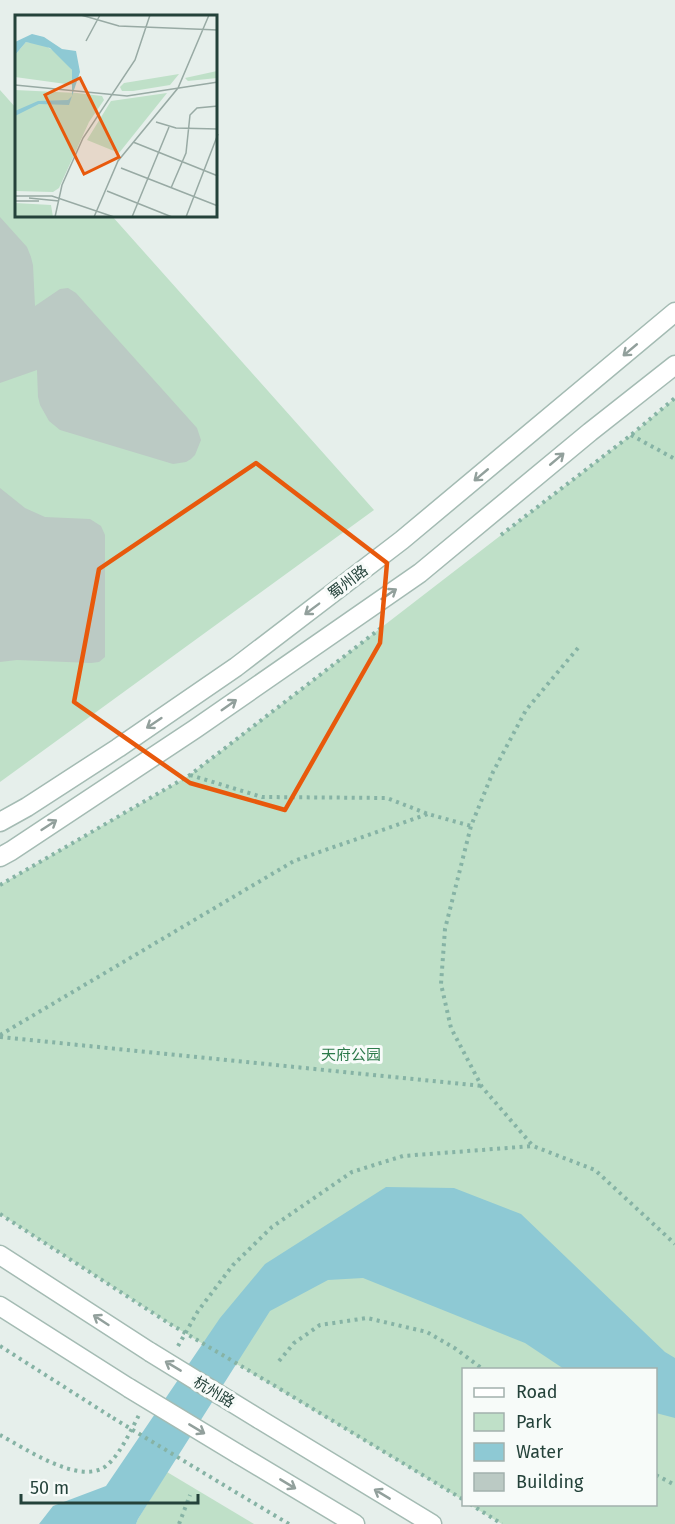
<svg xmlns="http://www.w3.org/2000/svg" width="675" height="1524" font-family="'Fira Sans','Noto Sans SC',sans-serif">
  <rect width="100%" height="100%" fill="#e6efeb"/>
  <g fill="#bfe0c8">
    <polygon points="0,90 16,108 16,216 112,216 374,510 0,782"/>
    <polygon points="675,398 675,1524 502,1524 470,1505 656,1504 656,1370 464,1370 463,1500 170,1324 0,1214 0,885 190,775 631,435"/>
    <polygon points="167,1472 254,1524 136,1524 138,1519"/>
  </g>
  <polygon fill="#8ec9d4" points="386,1187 454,1188 521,1214 665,1352 675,1358 675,1418 656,1413 656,1370 564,1369 525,1343 363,1278 328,1280 270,1311 138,1519 136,1524 39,1524 53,1506 106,1486 220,1318 265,1264"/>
  <g fill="#bbcac4">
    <polygon points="0,217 27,247 31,257 33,265 35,306 60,289 68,288 76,293 197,428 201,440 195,455 191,459 186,462 173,464 60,430 49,421 40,405 38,397 37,370 0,383"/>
    <polygon points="0,488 25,508 45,517 90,519 101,526 105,535 105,657 99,662 91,663 17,660 0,662"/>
  </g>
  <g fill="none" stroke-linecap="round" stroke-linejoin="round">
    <defs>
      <g id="secondary">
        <polyline points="0,822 27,807 118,748 236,667 402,540 675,312"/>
        <polyline points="0,857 11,851 195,729 420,573 590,432 675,365"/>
        <polyline points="0,1255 150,1352"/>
        <polyline points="0,1306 129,1388"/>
        <polyline points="259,1419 432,1524"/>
        <polyline points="238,1454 355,1524"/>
      </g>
    </defs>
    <use href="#secondary" stroke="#a4bbb3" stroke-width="21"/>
    <g stroke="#86b3a5" stroke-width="4" stroke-dasharray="3 4.5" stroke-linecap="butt">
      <polyline points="631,435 675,459"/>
      <polyline points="501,535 631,435 675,398"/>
      <polyline points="578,648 526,710 493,772 471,826 445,929 441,984 451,1028 482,1087 533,1146 595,1170 675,1244"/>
      <polyline points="190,775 262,797 387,798 428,814 471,826"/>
      <polyline points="0,885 190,775 381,628"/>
      <polyline points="0,1035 294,861 428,814"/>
      <polyline points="0,1037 482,1086"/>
      <polyline points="0,1214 170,1324"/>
      <polyline points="0,1346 113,1418"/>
      <polyline points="178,1346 198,1311 233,1265 272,1227 352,1172 403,1156 533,1146"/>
      <polyline points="279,1361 294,1343 320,1325 367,1318 427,1332 456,1349 484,1370"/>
      <polyline points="280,1389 464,1500"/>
      <path d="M0 1435C25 1448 79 1486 106 1466 120 1455 131 1430 139 1415"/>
      <polyline points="656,1475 675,1485"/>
      <polyline points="222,1484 289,1524"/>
      <polyline points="470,1504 502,1524"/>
      <polyline points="179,1524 190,1495"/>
    </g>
    <use href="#secondary" stroke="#fff" stroke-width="18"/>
    <defs>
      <g id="secondary-bridge">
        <polyline points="150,1352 259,1419"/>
        <polyline points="129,1388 238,1454"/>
      </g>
    </defs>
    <use href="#secondary-bridge" stroke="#a4bbb3" stroke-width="21" stroke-linecap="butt"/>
    <g stroke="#86b3a5" stroke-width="4" stroke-dasharray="3 4.5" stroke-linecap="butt">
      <polyline points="170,1324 280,1389"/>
      <polyline points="113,1418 222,1484"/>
    </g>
    <use href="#secondary-bridge" stroke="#fff" stroke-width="18"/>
  </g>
  <defs><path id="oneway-shaft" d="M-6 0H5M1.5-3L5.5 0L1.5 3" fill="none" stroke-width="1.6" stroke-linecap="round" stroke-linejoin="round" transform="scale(1.5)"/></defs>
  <g stroke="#92a09c">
    <use href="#oneway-shaft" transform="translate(630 350) rotate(140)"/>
    <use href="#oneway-shaft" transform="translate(557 459) rotate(-40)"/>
    <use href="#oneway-shaft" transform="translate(481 475) rotate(140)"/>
    <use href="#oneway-shaft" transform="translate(389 594) rotate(-34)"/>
    <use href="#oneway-shaft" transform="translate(312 609) rotate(143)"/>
    <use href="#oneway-shaft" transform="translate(229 705) rotate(-35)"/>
    <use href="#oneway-shaft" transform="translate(154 723) rotate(146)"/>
    <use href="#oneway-shaft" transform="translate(49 825) rotate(-33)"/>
    <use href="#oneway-shaft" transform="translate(101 1320) rotate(-147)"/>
    <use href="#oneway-shaft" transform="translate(173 1366) rotate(-149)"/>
    <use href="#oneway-shaft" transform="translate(197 1429) rotate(31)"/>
    <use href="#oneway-shaft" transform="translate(288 1484) rotate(31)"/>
    <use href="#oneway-shaft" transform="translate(382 1494) rotate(-149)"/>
  </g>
  <path fill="none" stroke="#e8590c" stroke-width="4.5" stroke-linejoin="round" d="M256 463 387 563 380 643 285 810 190 783 74 702 99 569Z"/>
  <g text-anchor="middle" stroke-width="6" stroke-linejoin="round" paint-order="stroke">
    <g font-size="15" fill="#24423a" stroke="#f7fbf9">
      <text transform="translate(348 582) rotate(-37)" y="5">蜀州路</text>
      <text transform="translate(214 1392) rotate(31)" y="5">杭州路</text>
    </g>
    <g font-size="15" fill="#2d7a4b" stroke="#f7fbf9">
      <text x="351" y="1060">天府公园</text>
    </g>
  </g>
  <g transform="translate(15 15)">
    <rect width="202" height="202" fill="#e6efeb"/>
    <path d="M11 27 29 30 44 39 57 55 58 70 0 62V40ZM202 56V63L173 66 170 63ZM164 59 155 70 118 76H107L105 72 109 68ZM0 75 62 78 87 81 89 85 74 107 44 173 38 177 0 176ZM152 78 104 138 72 125 96 86ZM0 188 36 190 38 202H0Z" fill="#bfe0c8"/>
    <path d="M17 19 29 22 47 34 61 36 65 57 54 90 24 89 0 101V96L23 86 53 85 57 81V55L35 33 11 27 0 40V27Z" fill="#8ec9d4"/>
    <path fill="none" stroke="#98aaa4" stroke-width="1.5" d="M66 0 104 11 203 15M71 26 85 0M0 70 112 81 203 67M141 107 161 113 203 114M118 127 203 161M106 153 203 191M156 173 171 138 175 100 182 93 203 91M92 176 157 202M0 181H37L99 202M14 183 44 186M0 186H24M40 202 47 170 68 123 120 45 135 0M79 202 103 146 163 73 194 0M117 202 154 112M171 202 203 119"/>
    <path fill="#e8590c" fill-opacity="0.15" stroke="#e8590c" stroke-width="3" d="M65 63 104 142 69 159 30 80Z"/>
    <rect width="202" height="202" fill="none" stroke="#24423a" stroke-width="3"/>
  </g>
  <rect x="462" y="1368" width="195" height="138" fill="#f7fbf9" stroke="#a3b1ad" stroke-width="1.5"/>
  <rect x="474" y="1388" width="30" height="9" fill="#ffffff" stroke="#a3b1ad" stroke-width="1.5"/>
  <text x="516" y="1398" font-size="18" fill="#24423a">Road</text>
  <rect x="474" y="1413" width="30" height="18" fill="#bfe0c8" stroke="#a3b1ad" stroke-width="1.5"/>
  <text x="516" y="1428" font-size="18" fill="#24423a">Park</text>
  <rect x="474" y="1443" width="30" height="18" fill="#8ec9d4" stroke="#a3b1ad" stroke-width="1.5"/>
  <text x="516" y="1458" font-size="18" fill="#24423a">Water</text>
  <rect x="474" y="1473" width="30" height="18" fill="#bbcac4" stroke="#a3b1ad" stroke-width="1.5"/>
  <text x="516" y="1488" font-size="18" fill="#24423a">Building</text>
  <path d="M21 1494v9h177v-9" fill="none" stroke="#24423a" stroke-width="3"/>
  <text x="30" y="1494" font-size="18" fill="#24423a" stroke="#f7fbf9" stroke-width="4.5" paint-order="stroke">50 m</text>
</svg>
